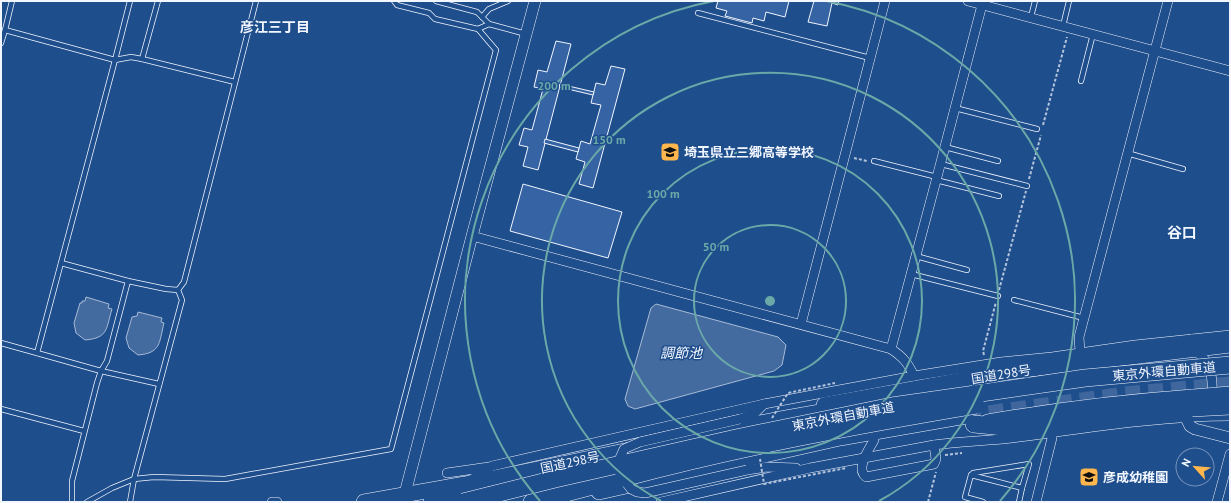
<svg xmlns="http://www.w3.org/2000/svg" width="1231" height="503" font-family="'PT Sans','Noto Sans JP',sans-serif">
  <rect width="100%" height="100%" fill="#1f4e8c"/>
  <g fill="#446ba0" stroke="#a8bbd7">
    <path d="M86 297 109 304 108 308 112 309C106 328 109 338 85 340L76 333 74 323 80 303H82V301H85Z"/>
    <polygon points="656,304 778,337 786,345 782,365 774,371 635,409 628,406 625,399 651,308"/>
    <path d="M138 312 162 318 161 322 164 323C159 343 161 353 138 355L129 348 126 338 132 317 137 316Z"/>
  </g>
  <g fill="#3563a3" stroke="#f2f6ff">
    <polygon points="718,1 789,1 785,17 766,12 764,21 753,18 752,23 725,16 727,11 716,8"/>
    <polygon points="814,1 839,1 838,5 832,3 827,26 808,22"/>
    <polygon points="556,41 571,44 538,170 523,166 528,147 519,145 524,128 532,130 543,89 534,87 538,70 547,72"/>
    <polygon points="611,66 625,69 593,188 579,184 585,162 576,159 581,141 590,144 601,105 591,103 596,83 605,85"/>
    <polygon points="560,84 594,92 593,95 559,87"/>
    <polygon points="545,139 579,148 578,152 544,143"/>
    <polygon points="523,184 622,212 608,258 510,231"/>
  </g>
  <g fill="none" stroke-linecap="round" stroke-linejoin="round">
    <polyline stroke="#3f679d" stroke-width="15" stroke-dasharray="15 8" stroke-linecap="butt" points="966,416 1125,394 1230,384"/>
    <defs>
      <g id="service">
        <polyline points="12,1 5,30 115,60 130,1"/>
        <polyline points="158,1 142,59 131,57 115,60 37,353 101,371 159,384"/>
        <polyline points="394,1 397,5 429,13 435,19 478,29 489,24"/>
        <polyline points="436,1 477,12 489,24 526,34"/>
        <polyline points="698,13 870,58"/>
        <polyline points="482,17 489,9 508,1"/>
        <polyline points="1031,17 1035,1"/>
        <polyline points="1063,26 1069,1"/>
        <polyline points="1,43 5,30"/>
        <polyline points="142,59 235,82"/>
        <polyline points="1081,81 1093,34"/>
        <polyline points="955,108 1037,129"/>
        <polyline points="945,147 998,161"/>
        <polyline points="1127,153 1183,169"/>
        <polyline points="874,161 937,177"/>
        <polyline points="941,164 1027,186"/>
        <polyline points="936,180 999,196"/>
        <polyline points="916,256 967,270"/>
        <polyline points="61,263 128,281"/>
        <polyline points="911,274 998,296"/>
        <polyline points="1014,300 1084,318"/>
        <polyline points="1,343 37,353"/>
        <polyline points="1,409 84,431"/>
        <polyline points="971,475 973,473 1029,464 1022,488"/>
        <polyline points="72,502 72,481 97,383 101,371 107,361 128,281 166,289 178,290"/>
        <polyline points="87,502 112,488 134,479 154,477 225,479 391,449 496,50 478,29"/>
        <polyline points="130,502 134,479 182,300 178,290 184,282 256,1"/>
        <polyline points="983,502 965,497 971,475 1022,488 1019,502"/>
      </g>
      <g id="minor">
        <polyline points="968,1 1230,71"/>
        <path d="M472 236 891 349C903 357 908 363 914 376"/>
        <polyline points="801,324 885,1"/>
        <polyline points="1192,339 1230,335"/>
        <polyline points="891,349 937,177 983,1"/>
        <path d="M1193 349C1198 353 1204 357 1207 363 1212 372 1214 389 1210 398"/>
        <polyline points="1080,352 1079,337 1084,318 1168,1"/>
        <polyline points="740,419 754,414 764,404"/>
        <path d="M874 440C869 450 855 468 866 477L934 464 936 459 934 445"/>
        <polyline points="747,470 767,467 796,468"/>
        <polyline points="447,473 489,467"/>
        <polyline points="471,480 492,466 764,404 914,376 1001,362 1052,357 1135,345 1192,339 1202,348"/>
        <polyline points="272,502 277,502"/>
        <path d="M661 502 810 468 934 445C962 441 990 441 1019 437 1087 428 1161 416 1230 416"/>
        <polyline points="1036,502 1052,438 1051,432"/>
        <polyline points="1217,502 1230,454"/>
      </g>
      <g id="tertiary">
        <polyline points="1186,418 1190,426 1195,429 1230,438"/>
        <polyline points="403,501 472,236 535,1"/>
      </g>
      <g id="trunk">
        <polyline points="824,405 1007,372 1230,345"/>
        <path d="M988 422C1056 410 1124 402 1193 397"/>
        <polyline points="599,492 840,438 966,416"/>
        <polyline points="364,502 465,484 775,420 837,409"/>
      </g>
      <g id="motorway">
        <polyline points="974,424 1014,428 1142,412 1192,408"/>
        <polyline points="432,502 479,491"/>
        <polyline points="532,502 623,478"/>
      </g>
    </defs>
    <use href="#service" stroke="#f2f6ff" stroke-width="6"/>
    <use href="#minor" stroke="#f2f6ff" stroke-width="10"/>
    <use href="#tertiary" stroke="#f2f6ff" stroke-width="12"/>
    <use href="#trunk" stroke="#f2f6ff" stroke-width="16"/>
    <use href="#motorway" stroke="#f2f6ff" stroke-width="18"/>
    <g stroke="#b3c4dc" stroke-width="2" stroke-dasharray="3 2" stroke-linecap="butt">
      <polyline points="1043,125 1067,37"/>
      <polyline points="854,158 867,161"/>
      <polyline points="1029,179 1041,135"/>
      <polyline points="999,290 1026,191"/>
      <polyline points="984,355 983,351 996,302"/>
      <polyline points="945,455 962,453"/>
      <polyline points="928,502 936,472"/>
    </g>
    <use href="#service" stroke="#1f4e8c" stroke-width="4.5"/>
    <use href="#minor" stroke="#1f4e8c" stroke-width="9"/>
    <use href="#tertiary" stroke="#1f4e8c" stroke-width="11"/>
    <use href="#trunk" stroke="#1f4e8c" stroke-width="15"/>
    <use href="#motorway" stroke="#1f4e8c" stroke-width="17"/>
    <defs>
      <polyline id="minor-bridge" points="740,419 640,442 624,449 619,460 625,481 631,489 637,492 645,493 747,470"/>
      <polyline id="trunk-bridge" points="1193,397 1230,394"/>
      <g id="motorway-bridge">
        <polyline points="1192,408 1230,406"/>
        <path d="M623 478C739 447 857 425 976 405"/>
        <polyline points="463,502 555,479 736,438 892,406 1085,378 1230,365"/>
      </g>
    </defs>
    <use href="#minor-bridge" stroke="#f2f6ff" stroke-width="10" stroke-linecap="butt"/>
    <use href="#trunk-bridge" stroke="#f2f6ff" stroke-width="16" stroke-linecap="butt"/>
    <use href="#motorway-bridge" stroke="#f2f6ff" stroke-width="18" stroke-linecap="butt"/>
    <g stroke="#b3c4dc" stroke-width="2" stroke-dasharray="3 2" stroke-linecap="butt">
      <polyline points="772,418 788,393 835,383"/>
      <polyline points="760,459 764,484 846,468"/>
    </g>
    <use href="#minor-bridge" stroke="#1f4e8c" stroke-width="9"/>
    <use href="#trunk-bridge" stroke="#1f4e8c" stroke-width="15"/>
    <use href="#motorway-bridge" stroke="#1f4e8c" stroke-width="17"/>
  </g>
  <g fill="none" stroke="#6aa9a8" stroke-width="2">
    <circle cx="770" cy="301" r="76"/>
    <circle cx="770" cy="301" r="152"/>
    <path d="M661 501A228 228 0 1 1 879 501"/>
    <path d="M540 501A305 305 0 0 1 714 1M826 1A305 305 0 0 1 1000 501"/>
  </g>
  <defs>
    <symbol id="school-square" viewBox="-11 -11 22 22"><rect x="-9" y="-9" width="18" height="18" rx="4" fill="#ffb74d" stroke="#1f4e8c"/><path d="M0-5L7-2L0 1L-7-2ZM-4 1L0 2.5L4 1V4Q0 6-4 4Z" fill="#111"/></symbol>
  </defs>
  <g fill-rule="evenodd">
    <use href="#school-square" x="659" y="141" width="22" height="22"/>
    <use href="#school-square" x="1078" y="466" width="22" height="22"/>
  </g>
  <g text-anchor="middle" stroke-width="3" stroke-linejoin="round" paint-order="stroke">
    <g font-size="13" font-weight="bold" fill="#f2f6ff" stroke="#1f4e8c" text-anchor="start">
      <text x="684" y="157">埼玉県立三郷高等学校</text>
      <text x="1103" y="482">彦成幼稚園</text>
    </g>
    <g font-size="13" fill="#f2f6ff" stroke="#1f4e8c">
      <text transform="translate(1164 371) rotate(-5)" y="5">東京外環自動車道</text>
      <text transform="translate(1001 374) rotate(-9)" y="5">国道298号</text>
      <text transform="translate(843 416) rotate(-11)" y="5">東京外環自動車道</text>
      <text transform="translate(570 462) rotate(-12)" y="5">国道298号</text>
    </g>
    <g font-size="14" font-weight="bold" fill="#f2f6ff" stroke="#1f4e8c">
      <text x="275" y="32">彦江三丁目</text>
    </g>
    <g font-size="14" font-style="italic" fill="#f2f6ff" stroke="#1f4e8c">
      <text x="681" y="358">調節池</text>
    </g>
    <g font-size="15" font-weight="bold" fill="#f2f6ff" stroke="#1f4e8c">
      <text x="1182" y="238">谷口</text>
    </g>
  </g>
  <circle cx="770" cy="301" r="6" fill="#6aa9a8" stroke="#1f4e8c" stroke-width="2"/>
  <g font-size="12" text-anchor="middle" font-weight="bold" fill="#6aa9a8" stroke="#1f4e8c" stroke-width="3" stroke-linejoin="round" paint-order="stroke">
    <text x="554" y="90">200 m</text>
    <text x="609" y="144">150 m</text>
    <text x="663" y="198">100 m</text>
    <text x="716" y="251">50 m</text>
  </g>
  <rect width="1231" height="503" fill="none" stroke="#f2f6ff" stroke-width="4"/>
  <g transform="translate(1195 467) rotate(297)"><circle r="19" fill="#1f4e8c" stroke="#7391ba"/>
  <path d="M0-3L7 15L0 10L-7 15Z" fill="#ffb74d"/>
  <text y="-6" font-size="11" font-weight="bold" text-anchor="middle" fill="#f2f6ff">N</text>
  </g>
</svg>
